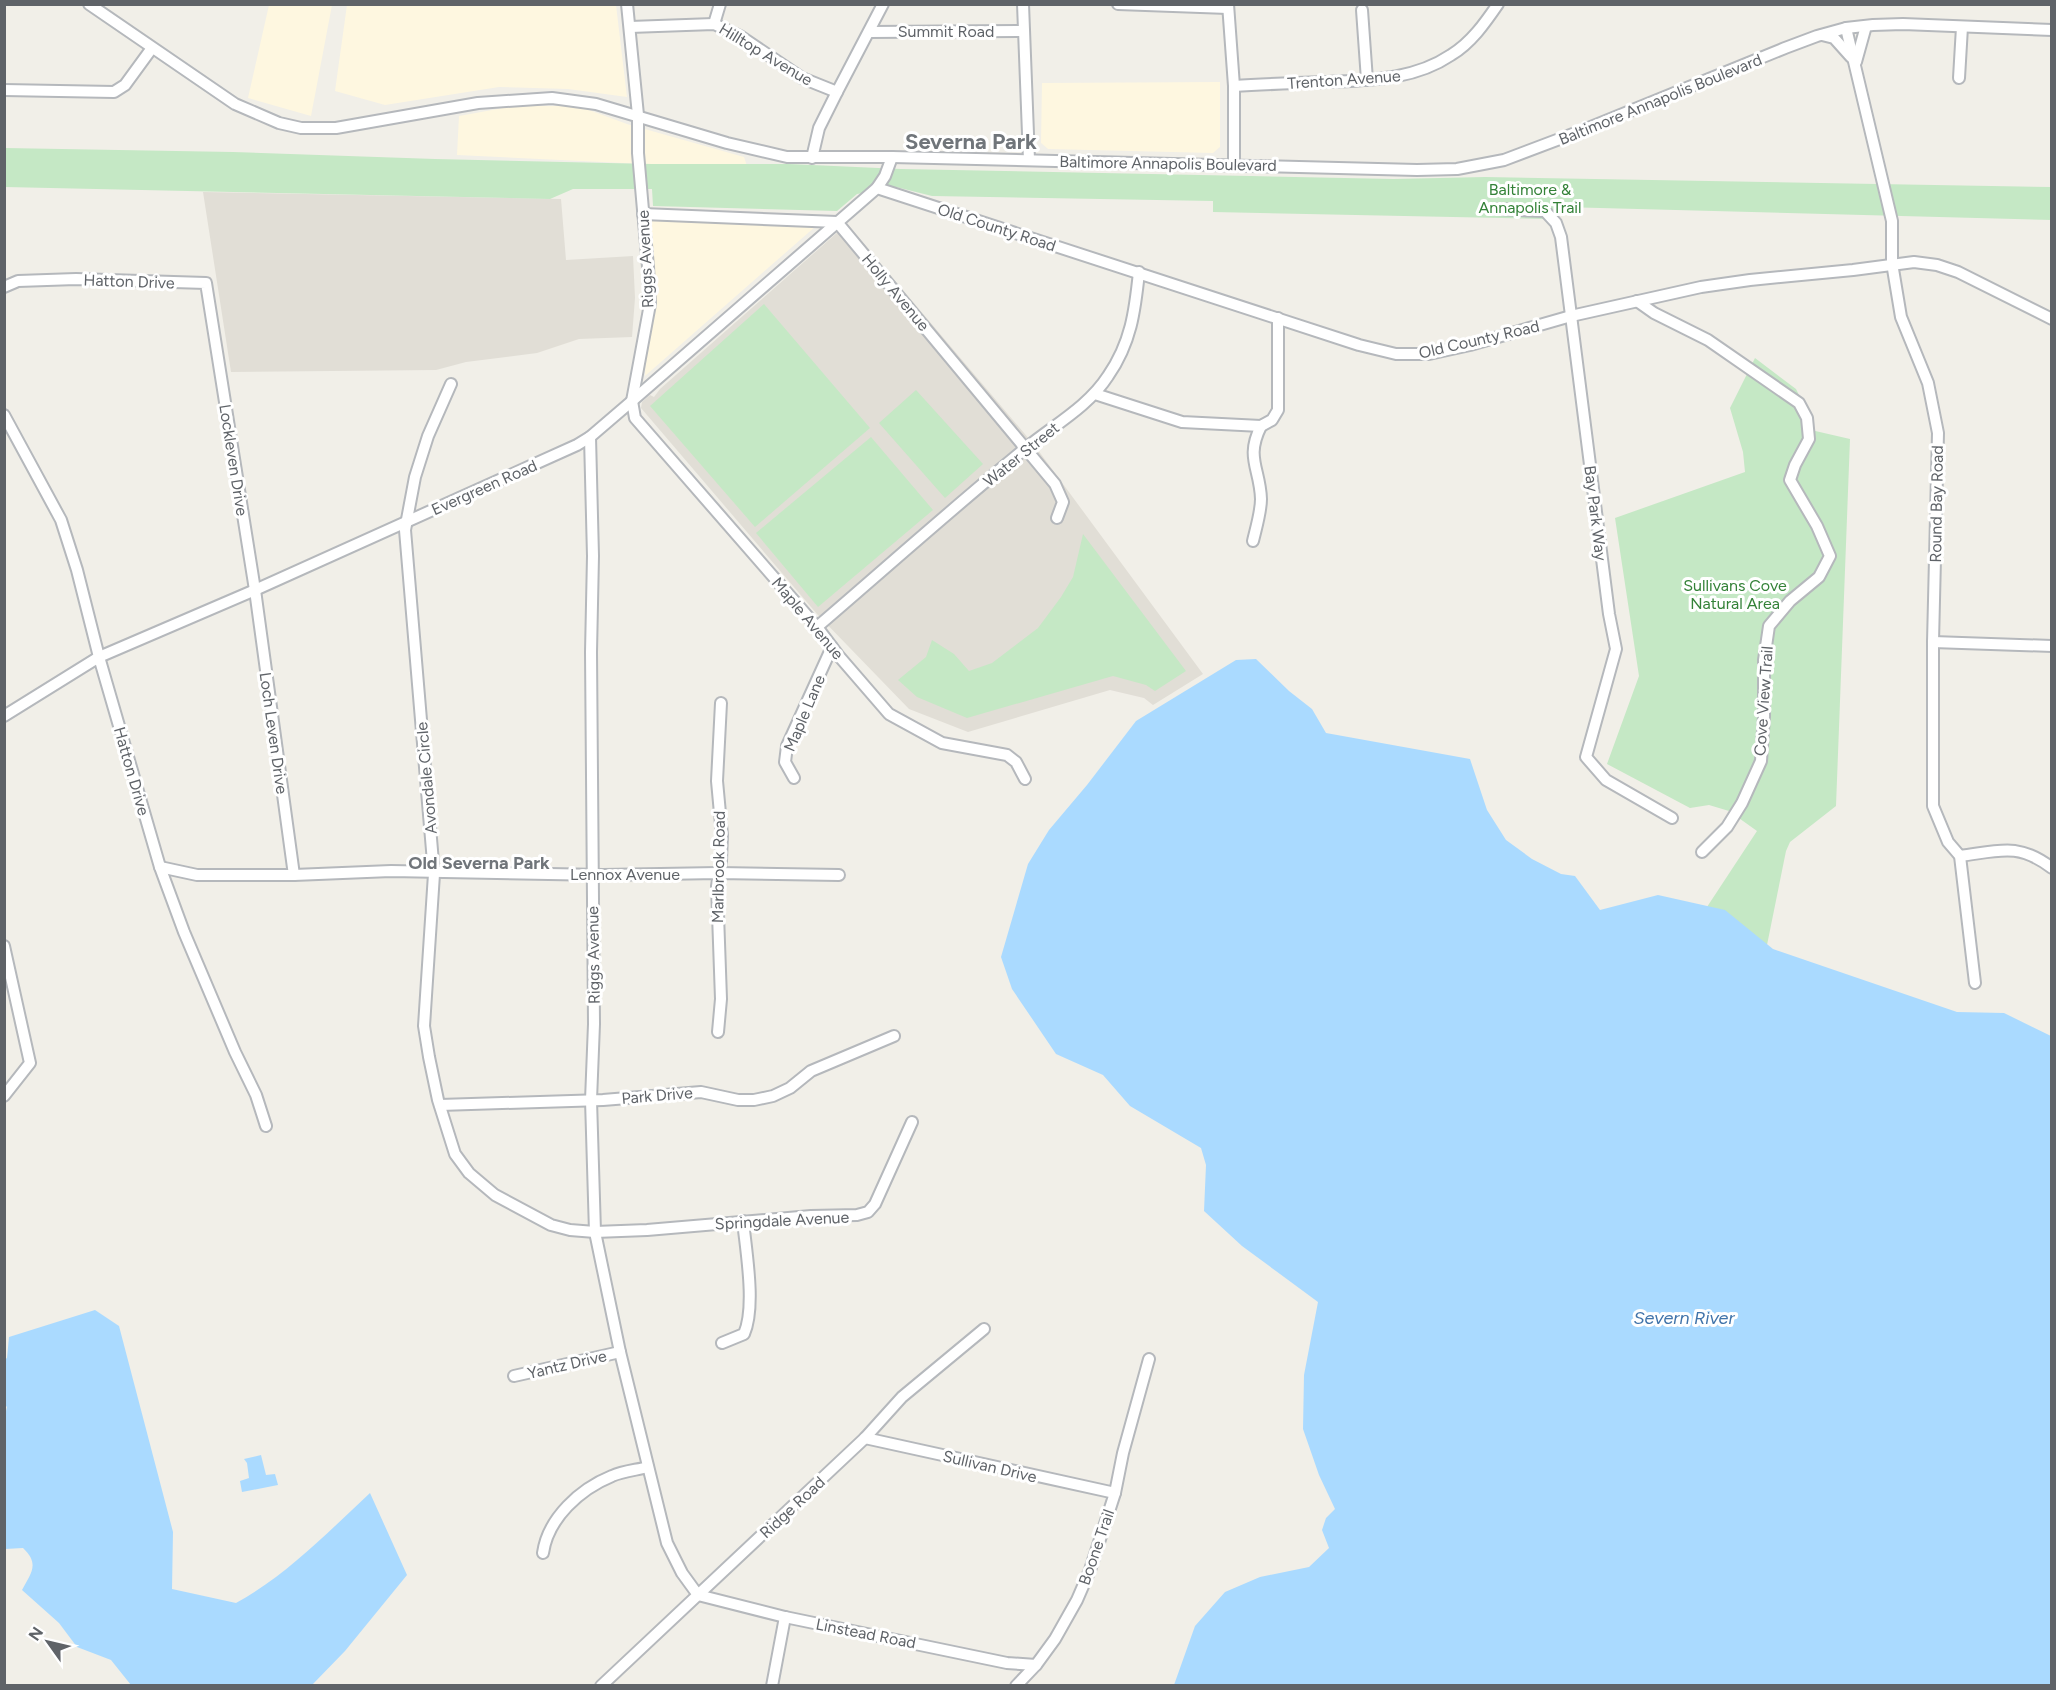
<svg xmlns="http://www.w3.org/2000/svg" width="2056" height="1690" font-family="Figtree,sans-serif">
  <rect width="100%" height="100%" fill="#f1efe8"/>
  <g fill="#fef7e0">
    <polygon points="269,5 332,5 311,116 248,98"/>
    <polygon points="347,5 616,5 627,97 568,89 499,87 385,105 335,91"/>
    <polygon points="1220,82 1220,147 1213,153 1048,149 1041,143 1042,83"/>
    <polygon points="514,106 578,106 627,124 744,157 748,169 457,155 459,116"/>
    <polygon points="651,218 816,226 645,376"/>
  </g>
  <g fill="#e1ded6">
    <polygon points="203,192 561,199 566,260 633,256 635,298 632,337 579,339 537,353 466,362 436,370 231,372"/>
    <polygon points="847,224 1035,446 1203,674 1153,705 1144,698 1110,690 968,732 909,709 817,614 641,408 642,402 650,395 654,397 660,389"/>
  </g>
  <g fill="#c5e8c5">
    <polygon points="5,148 233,152 435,159 652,164 789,164 901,169 1250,176 1394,179 1485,177 2051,187 2052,220 1562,207 1545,219 1213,212 1213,201 932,196 896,187 857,194 837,211 653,206 652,189 573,189 550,199 5,187"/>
    <polygon points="764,304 870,428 755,527 650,406"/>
    <polygon points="1755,358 1796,389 1806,409 1811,430 1850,439 1836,806 1790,842 1786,851 1767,945 1705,910 1757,831 1729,811 1709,805 1690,808 1607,764 1639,676 1615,518 1745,472 1743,452 1730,408"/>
    <polygon points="916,390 983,464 945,498 879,423"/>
    <polygon points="871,437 933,510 818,607 756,533"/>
    <polygon points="1083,534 1186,671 1155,691 1146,685 1113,676 967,718 917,697 898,680 926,657 932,640 954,654 969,671 992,663 1038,628 1061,597 1073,577"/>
  </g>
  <g fill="#aadaff">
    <polygon points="1256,659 1289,691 1312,709 1326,733 1470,759 1487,810 1506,840 1532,859 1561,874 1575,876 1600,910 1658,895 1725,910 1773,949 1957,1012 2004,1013 2051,1036 2051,1685 1174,1685 1195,1626 1225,1592 1260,1577 1309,1567 1329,1548 1322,1530 1326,1518 1335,1509 1319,1475 1303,1429 1304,1375 1318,1302 1242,1246 1204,1211 1206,1165 1201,1148 1130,1106 1103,1075 1056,1054 1012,989 1001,957 1028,864 1049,830 1087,785 1136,721 1236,660"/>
    <path d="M95 1310 119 1326 173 1532 172 1589 236 1603C287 1575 328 1532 370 1493L407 1575 345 1651 312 1685H131L111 1660 77 1647 59 1623 22 1590C31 1573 40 1564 23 1548L5 1549 4 1419 7 1407 5 1405 4 1360 7 1358 9 1337Z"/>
    <polygon points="261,1455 266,1475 275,1474 278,1485 242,1492 240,1481 249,1478 247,1463 244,1459"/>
  </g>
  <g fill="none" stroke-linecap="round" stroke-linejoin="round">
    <defs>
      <g id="minor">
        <polyline points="89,4 235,104 279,123 301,128 336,128 478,103 552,98 596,104 727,143 787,157 892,157 1417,170 1457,169 1504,160 1586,129 1785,48 1817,36 1846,28 1873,25 1903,24 2052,30"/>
        <polyline points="627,4 638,115 638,153 648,267 650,304 632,401 635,418 817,627 838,655 889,714 942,743 1007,755 1016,762 1025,779"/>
        <polyline points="1023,4 1029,160"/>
        <polyline points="1118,4 1228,8"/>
        <polyline points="1228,4 1234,86 1234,165"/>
        <polyline points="1362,10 1367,80"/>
        <polyline points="714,24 720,4"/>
        <polyline points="630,27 714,24 740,36 802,78 837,92 819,128 812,158"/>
        <polyline points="1846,28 1892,221 1892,263 1901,317 1928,383 1938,433 1933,642 1933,806 1948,842 1960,856 1975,983"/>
        <polyline points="869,32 1024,31"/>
        <polyline points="1822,35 1834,38 1851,57"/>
        <polyline points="1856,62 1866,26"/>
        <polyline points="1959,78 1962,27"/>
        <path d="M1234 86C1265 84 1296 83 1327 82 1370 80 1414 80 1451 55 1471 43 1485 23 1498 4"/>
        <polyline points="4,90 114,92 125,85 152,48"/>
        <polyline points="837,92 883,4"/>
        <polyline points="877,188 1359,345 1396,354 1429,354 1470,345 1571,316 1701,287 1750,280 1853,270 1914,262 1937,265 1958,272 2052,319"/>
        <polyline points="1497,209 1545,211 1556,223 1561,237 1609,614 1616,649 1586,757 1606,780 1672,818"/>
        <polyline points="643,214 837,222 1055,484 1063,502 1057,518"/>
        <polyline points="4,287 18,281 76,279 206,283 255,590 294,875"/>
        <polyline points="1637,301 1654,313 1708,340 1799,403 1807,418 1809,439 1795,465 1790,480 1817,526 1830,556 1819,577 1790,601 1769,626 1764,660 1764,716 1761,761 1742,803 1727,827 1702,852"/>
        <polyline points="451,384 428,436 415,477 405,530 434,874 424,1026 429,1057 438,1100 455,1154 469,1173 495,1195 551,1225 570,1230 595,1232 647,1230 811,1216 857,1215 868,1212 875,1204 912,1122"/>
        <polyline points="1095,394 1182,422 1261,426 1272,420 1278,410 1278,318"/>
        <polyline points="4,415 61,520 77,570 99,657 160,867 184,932 235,1052 256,1095 266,1126"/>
        <polyline points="590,437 593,556 591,652 594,1024 591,1100 595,1232 620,1352 667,1543 682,1573 698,1595 785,1617 1007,1663 1036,1665"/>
        <path d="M1253 541C1256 528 1261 512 1261 499 1260 468 1245 458 1261 426"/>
        <path d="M817 627C887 567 955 506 1026 448 1054 425 1088 407 1108 376 1131 343 1135 311 1139 272"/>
        <polyline points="1933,642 2052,646"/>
        <polyline points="4,716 99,657 255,590 577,445 590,437 632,401 877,188 885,176 892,157"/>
        <polyline points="794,778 785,762 787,746 832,647"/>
        <path d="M1960 856C1999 851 2018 842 2052 868"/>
        <polyline points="160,867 197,875 294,875 391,871 603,875 718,873 839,875"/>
        <polyline points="4,946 30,1063 4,1096"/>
        <polyline points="718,1032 721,999 717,886 721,861 722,835 717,781 721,703"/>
        <polyline points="440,1105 603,1100 701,1092 738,1100 754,1100 773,1096 790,1088 811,1071 894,1036"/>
        <path d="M722 1343 744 1334C756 1307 746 1251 743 1221"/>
        <polyline points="514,1376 620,1352"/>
        <polyline points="865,1438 1115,1493"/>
        <path d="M543 1553C548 1518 580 1489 612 1476 623 1471 637 1470 648 1467"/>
        <polyline points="601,1686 865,1438 902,1397 984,1329"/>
        <polyline points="772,1686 785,1617"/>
        <polyline points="1016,1686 1036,1665 1055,1639 1077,1600 1090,1570 1115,1493 1123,1453 1149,1359"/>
      </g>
    </defs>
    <use href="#minor" stroke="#b5b8bc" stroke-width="14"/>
    <use href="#minor" stroke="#fff" stroke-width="10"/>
  </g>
  <g text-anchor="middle" stroke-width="6" stroke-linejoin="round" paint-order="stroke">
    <g font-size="16" fill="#5f6368" stroke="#fff">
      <text x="946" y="37">Summit Road</text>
      <text transform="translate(766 54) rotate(31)" y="6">Hilltop Avenue</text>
      <text transform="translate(1344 79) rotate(-4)" y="6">Trenton Avenue</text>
      <text transform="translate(1660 99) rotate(-22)" y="6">Baltimore Annapolis Boulevard</text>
      <text transform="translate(1168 163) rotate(1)" y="6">Baltimore Annapolis Boulevard</text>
      <text transform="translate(997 227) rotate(18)" y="6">Old County Road</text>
      <text transform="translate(645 259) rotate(-93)" y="6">Riggs Avenue</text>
      <text transform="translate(129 281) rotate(2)" y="6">Hatton Drive</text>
      <text transform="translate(896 292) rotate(50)" y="6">Holly Avenue</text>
      <text transform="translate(1479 339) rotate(-13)" y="6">Old County Road</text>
      <text transform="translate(1021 454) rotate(-39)" y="6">Water Street</text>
      <text transform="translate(234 460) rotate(81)" y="6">Lockleven Drive</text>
      <text transform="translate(484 487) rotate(-24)" y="6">Evergreen Road</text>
      <text transform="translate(1936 504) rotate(-89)" y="6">Round Bay Road</text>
      <text transform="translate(1596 513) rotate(83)" y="6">Bay Park Way</text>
      <text transform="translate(808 618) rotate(50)" y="6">Maple Avenue</text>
      <text transform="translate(1763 701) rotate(-86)" y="6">Cove View Trail</text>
      <text transform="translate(804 713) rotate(-67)" y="6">Maple Lane</text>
      <text transform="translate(274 733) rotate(82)" y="6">Loch Leven Drive</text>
      <text transform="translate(132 771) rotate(74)" y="6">Hatton Drive</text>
      <text transform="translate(426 778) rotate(-95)" y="6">Avondale Circle</text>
      <text transform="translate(718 867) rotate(-89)" y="6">Marlbrook Road</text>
      <text x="625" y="880">Lennox Avenue</text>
      <text transform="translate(593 955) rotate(-91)" y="6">Riggs Avenue</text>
      <text transform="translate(657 1095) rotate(-5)" y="6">Park Drive</text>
      <text transform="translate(782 1220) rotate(-3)" y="6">Springdale Avenue</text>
      <text transform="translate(567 1364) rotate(-13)" y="6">Yantz Drive</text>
      <text transform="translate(990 1466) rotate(13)" y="6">Sullivan Drive</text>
      <text transform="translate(792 1507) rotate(-43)" y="6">Ridge Road</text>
      <text transform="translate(1096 1547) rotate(-71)" y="6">Boone Trail</text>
      <text transform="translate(866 1633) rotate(11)" y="6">Linstead Road</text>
    </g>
    <g font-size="16" fill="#348238" stroke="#fff">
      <text x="1530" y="195">Baltimore &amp;<tspan x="1530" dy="18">Annapolis Trail</tspan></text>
      <text x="1735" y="591">Sullivans Cove<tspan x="1735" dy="18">Natural Area</tspan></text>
    </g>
    <g font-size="18" font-weight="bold" fill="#70757a" stroke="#fff">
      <text x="479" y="869">Old Severna Park</text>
    </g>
    <g font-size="18" font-style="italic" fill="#4174aa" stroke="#fff">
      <text x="1684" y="1324">Severn River</text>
    </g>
    <g font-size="22" font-weight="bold" fill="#70757a" stroke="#fff">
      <text x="971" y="149">Severna Park</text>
    </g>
  </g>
  <rect width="2056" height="1690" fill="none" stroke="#5f6368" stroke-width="12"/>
  <g transform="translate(48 1642) rotate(304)" stroke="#ffffff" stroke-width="4.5" paint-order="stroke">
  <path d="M0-4.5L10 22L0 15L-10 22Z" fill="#5f6368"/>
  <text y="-9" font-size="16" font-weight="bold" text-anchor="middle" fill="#5f6368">N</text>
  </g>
</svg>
